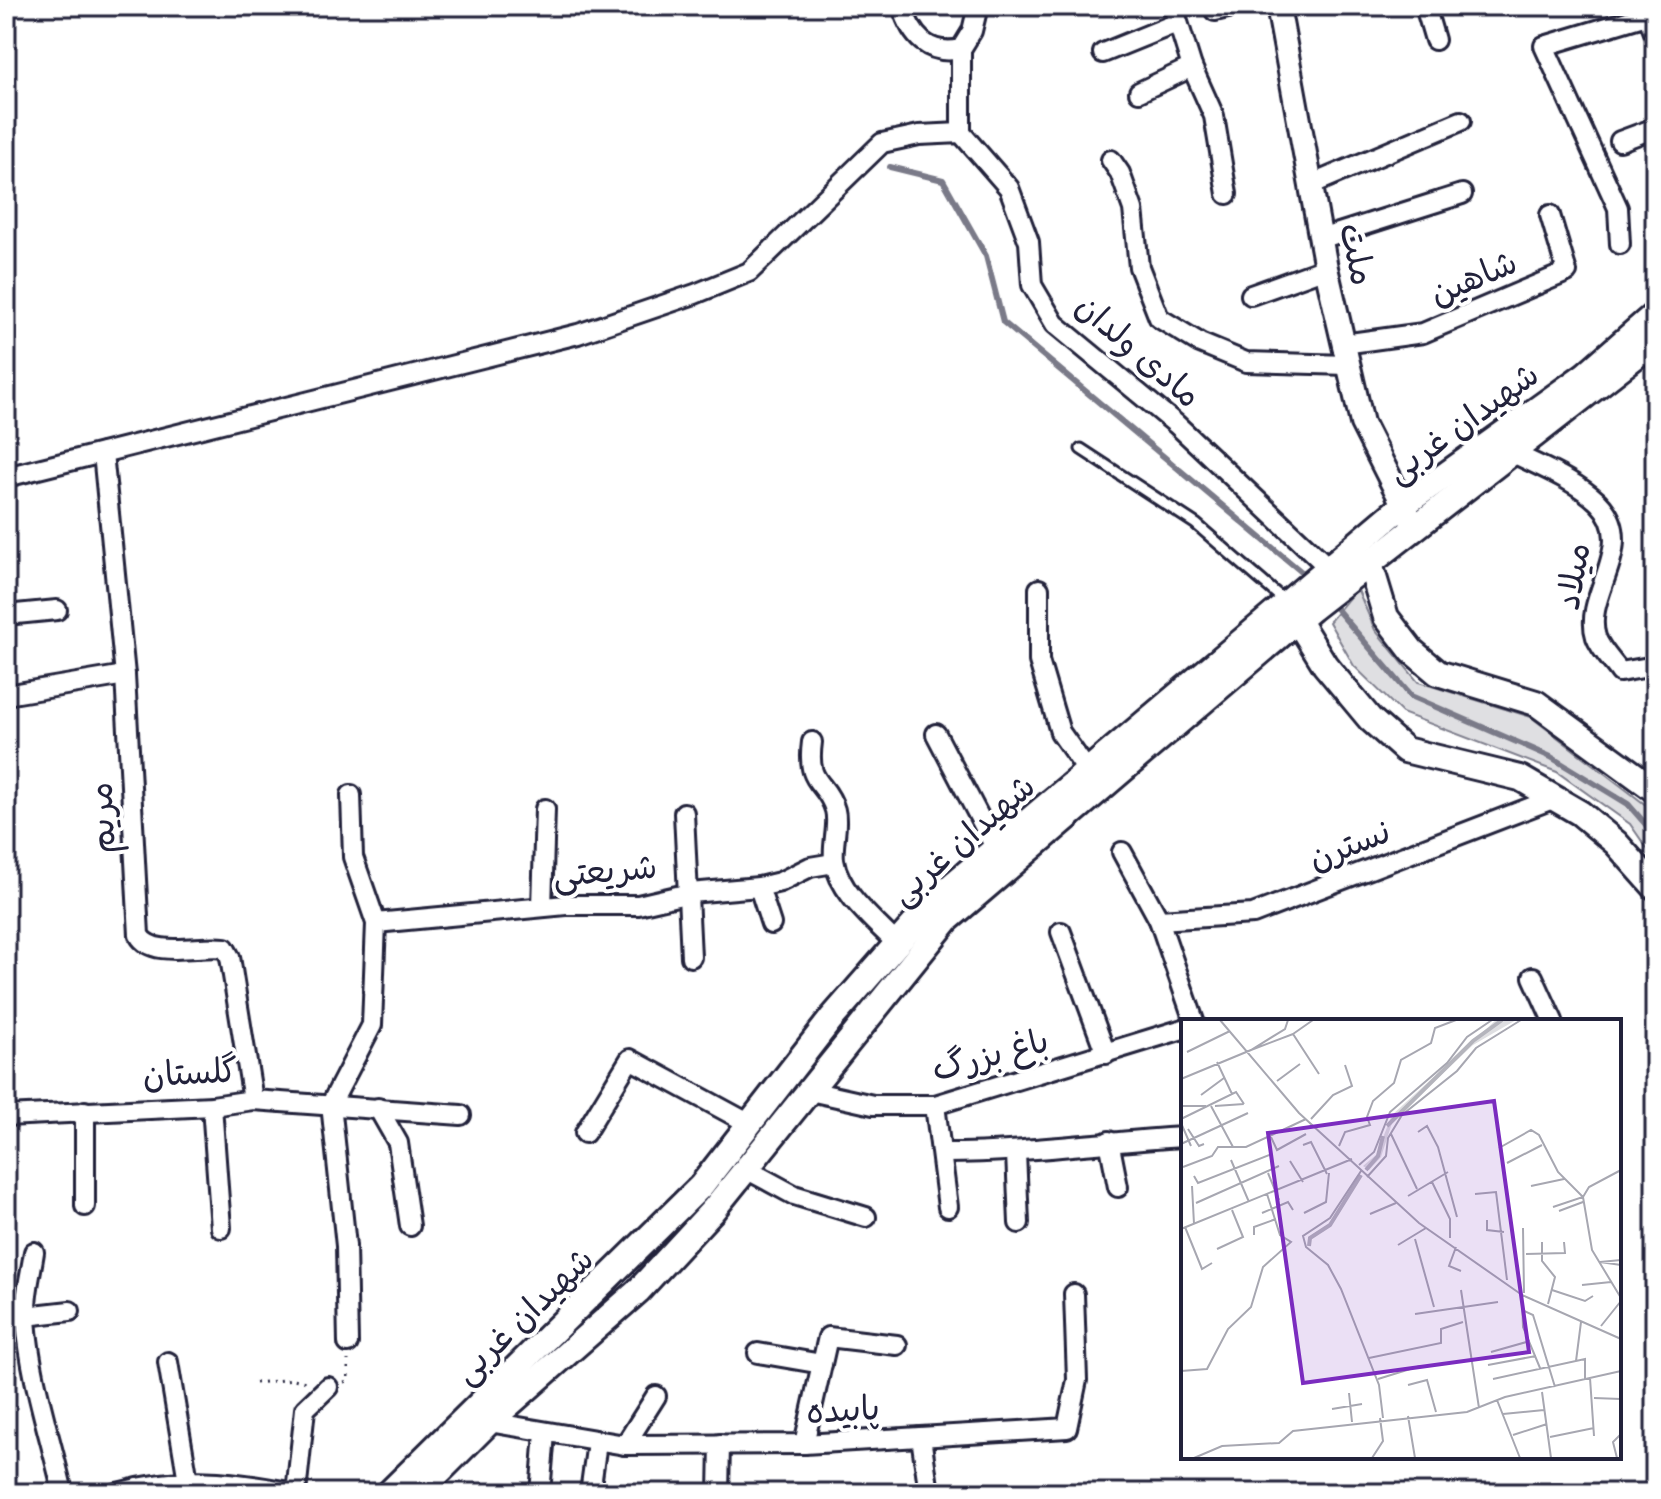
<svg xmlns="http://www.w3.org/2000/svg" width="1661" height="1499" font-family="'Indie Flower','Playpen Sans Arabic',sans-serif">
  <rect width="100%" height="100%" fill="#fff"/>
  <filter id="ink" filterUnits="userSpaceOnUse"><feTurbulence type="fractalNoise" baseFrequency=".0125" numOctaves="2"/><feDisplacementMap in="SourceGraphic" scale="16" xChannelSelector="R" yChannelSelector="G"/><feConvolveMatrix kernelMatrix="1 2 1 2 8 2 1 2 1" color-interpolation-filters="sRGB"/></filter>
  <g filter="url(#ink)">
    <polygon fill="#dfdfe2" stroke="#80808e" stroke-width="2" points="1357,588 1375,630 1418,682 1531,717 1655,812 1655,860 1630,824 1557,772 1402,713 1354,666 1329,622"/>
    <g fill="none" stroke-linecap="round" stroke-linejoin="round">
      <g stroke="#7a7a88" stroke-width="6">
        <polyline points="890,167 943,180 986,256 1003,322 1304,574"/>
        <polyline points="1334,606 1411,696 1551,757 1628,804 1655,835"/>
      </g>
      <defs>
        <polyline id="service" points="1081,449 1196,524 1286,602"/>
        <g id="minor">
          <path d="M902 6C911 36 928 56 961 49L972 31 978 6"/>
          <polyline points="1425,6 1435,40"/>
          <polyline points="1644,6 1655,35"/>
          <polyline points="1215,11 1236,6"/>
          <polyline points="1103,53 1177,23"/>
          <polyline points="1192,67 1214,116 1227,194"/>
          <polyline points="1139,92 1192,67 1173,6"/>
          <polyline points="961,133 961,49"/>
          <polyline points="1620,141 1655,128"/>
          <polyline points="1111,160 1120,173 1133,209 1139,267 1159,318 1200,343 1246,362 1348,365"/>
          <polyline points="1310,185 1461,121"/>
          <polyline points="1320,239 1462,194"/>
          <polyline points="1620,244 1618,208 1544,46 1647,15"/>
          <polyline points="1251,295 1326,268"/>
          <polyline points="1343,344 1423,333 1567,272 1550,215"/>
          <path d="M103 453 125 675 139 935C152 959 201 944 225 948L230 957 253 1100"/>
          <path d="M1513 453C1541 467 1575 480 1598 502 1641 545 1582 594 1596 637 1600 649 1613 662 1620 672L1655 666"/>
          <polyline points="6,477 578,334 695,294 749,272 882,143 919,135 961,133 1009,188 1029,242 1032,285 1055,324 1176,424 1329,568"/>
          <polyline points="1039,589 1039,661 1060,732 1089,773"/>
          <polyline points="6,615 57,610"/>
          <polyline points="6,695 125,675"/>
          <polyline points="936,734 996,849"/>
          <path d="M812 742C806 787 826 779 835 810 839 825 832 844 834 860 839 893 875 921 897 944"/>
          <polyline points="684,813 691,957"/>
          <polyline points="1122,852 1159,920 1194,1021"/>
          <polyline points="759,887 771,924"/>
          <polyline points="542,907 545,809"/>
          <polyline points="1159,920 1253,914 1555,798"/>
          <polyline points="376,923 566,905 638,905 690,893 759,887 780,882 810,867 834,863"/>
          <polyline points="1061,932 1106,1054"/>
          <polyline points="1533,977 1553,1021"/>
          <polyline points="810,1091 873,1105 935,1105 1183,1029"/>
          <polyline points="935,1105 948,1207"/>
          <polyline points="212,1106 221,1228"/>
          <polyline points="378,1108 398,1143 410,1226"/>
          <polyline points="85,1111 85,1206"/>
          <polyline points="6,1116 212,1106 253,1100 461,1115"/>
          <polyline points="585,1133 630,1059 750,1124"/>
          <polyline points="1109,1141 1118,1187"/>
          <path d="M944 1153C1024 1153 1103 1142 1183 1137"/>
          <polyline points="1016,1153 1019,1223"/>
          <polyline points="746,1169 794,1195 866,1217"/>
          <path d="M34 1252C31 1273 24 1298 26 1319 30 1378 50 1435 63 1493"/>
          <polyline points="25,1316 70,1311"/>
          <polyline points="348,1343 346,1246 331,1104 372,1025 376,923 353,857 351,795"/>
          <polyline points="758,1353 822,1364"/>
          <polyline points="168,1362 188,1481"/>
          <polyline points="489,1422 625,1445 804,1444 1067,1428 1077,1380 1074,1294"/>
          <polyline points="921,1437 929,1493"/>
          <polyline points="804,1444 828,1337 897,1345"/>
          <polyline points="625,1445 656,1396"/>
          <path d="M117 1493C184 1475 228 1480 294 1493"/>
          <polyline points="296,1493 305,1409 328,1387"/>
          <polyline points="540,1493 545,1433"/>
          <polyline points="590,1493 597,1442"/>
          <polyline points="719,1493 720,1444"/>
        </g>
        <polyline id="tertiary" points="1278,6 1326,268 1362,423 1411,520"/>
        <g id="secondary">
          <polyline points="1370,564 1386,617 1412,651 1438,673 1536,703 1655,790"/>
          <polyline points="1290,608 1325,665 1370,719 1405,750 1520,778 1580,813 1616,843 1655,887"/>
          <polyline points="389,1493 701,1186 831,1019 937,898 1402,506 1585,375 1655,314"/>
          <polyline points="418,1493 489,1422 638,1291 713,1210 947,920 1311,609 1655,341"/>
        </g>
      </defs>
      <use href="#service" stroke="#22223b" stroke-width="15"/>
      <use href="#minor" stroke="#22223b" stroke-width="24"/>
      <use href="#tertiary" stroke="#22223b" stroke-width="28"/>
      <use href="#secondary" stroke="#22223b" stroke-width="30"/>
      <g stroke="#22223b" stroke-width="3" stroke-dasharray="2 6" stroke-linecap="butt">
        <polyline points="344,1382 348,1381 348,1360"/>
        <polyline points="255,1383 294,1379 306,1382"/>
      </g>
      <use href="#service" stroke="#fff" stroke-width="9"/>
      <use href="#minor" stroke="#fff" stroke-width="18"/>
      <use href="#tertiary" stroke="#fff" stroke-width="22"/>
      <use href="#secondary" stroke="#fff" stroke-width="24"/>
    </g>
  </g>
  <g text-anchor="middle" stroke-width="8" stroke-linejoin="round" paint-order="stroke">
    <g font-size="34" fill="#22223b" stroke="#fff">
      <text transform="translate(1358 254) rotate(78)" y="12">ملت</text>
      <text transform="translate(1473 277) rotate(-23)" y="12">شاهین</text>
      <text transform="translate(1139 350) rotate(41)" y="12">مادی ولدان</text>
      <text transform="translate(1462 422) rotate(-36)" y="12">شهیدان غربی</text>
      <text transform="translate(1572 576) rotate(-80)" y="12">میلاد</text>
      <text transform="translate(101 818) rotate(-93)" y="12">مریم</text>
      <text transform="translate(962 839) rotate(-41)" y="12">شهیدان غربی</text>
      <text transform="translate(1349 844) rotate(-21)" y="12">نسترن</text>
      <text transform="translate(605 870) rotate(-5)" y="12">شریعتی</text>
      <text transform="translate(990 1054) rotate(-15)" y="12">باغ بزرگ</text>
      <text transform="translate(190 1072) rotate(-3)" y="12">گلستان</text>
      <text transform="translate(523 1315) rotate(-44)" y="12">شهیدان غربی</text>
      <text transform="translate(843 1409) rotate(-3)" y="12">پابیده</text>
    </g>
  </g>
  <g transform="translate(1181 1019)">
    <rect width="440" height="440" fill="#fff"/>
    <path d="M315 1H335L292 26 212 101 200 138 188 151 182 147 195 136 211 96Z" fill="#dfdfe2"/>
    <path fill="none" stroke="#b4b4bc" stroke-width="4" d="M206 107 292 22 321 1M185 151 197 137 202 117M128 227 129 219 149 206 180 156"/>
    <path fill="none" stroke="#a7a7b1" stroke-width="2" d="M39 1 118 94 238 204 341 276 440 320M112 15 132 1M70 31 112 15 138 55M6 33 49 12M36 43 51 75M0 60 70 31 104 10 107 1M96 62 119 45M20 76 43 59M0 87H25M30 87 52 128M34 87 63 85M0 100 55 73 63 85M130 100 152 76 171 67 164 46M0 104 10 127M7 110 18 127 23 125M237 113 246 107 257 128 276 198M210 115 236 170M89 116 96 131 125 115M0 125 67 94M122 126 130 123 146 155M158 127 164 113 189 106 186 98 192 82 213 64 220 41 250 24 254 9 275 1M318 129 350 111 358 116 377 153 402 178 411 231 440 279M50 141 68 183M109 142 122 163M326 144 361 126M178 146 193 133 209 93 266 44 286 18 311 1M2 148 31 137 37 128H65L125 100M180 152 149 199 122 217 125 228 147 246 160 270 198 366 202 399M87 154 98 181M13 157 17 164 91 135M186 158 205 137 207 119 221 96 276 52 295 29 340 1M251 163 269 200V219M11 167 13 205M350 167 383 160M294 175 315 173 326 261M227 177 267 153M15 184 98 147M372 188 402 178 408 168 440 151M378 192 402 183M81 194 107 183 112 191M123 194 145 183 148 154M189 195 215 184M306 201V211L323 213M4 208 21 250 31 244M342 209 343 274M0 210 171 140M73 216V208L95 200M234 220 253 288M361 223V242L374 258 367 285M217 226 245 209M275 228 268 247 280 252M36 230 62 218 51 191M345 235 384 234 383 223M440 241 419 243 440 246M401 266 430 263M280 271 298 389M371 271 404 282 412 277M341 276 342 308 359 349M341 291 352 296 374 368M234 295 317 283M420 307 440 282M310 333 349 322M188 339 260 324V310L282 303M395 342 400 303M307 346 355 337M0 352 26 350 47 310 70 288 82 248 110 223 99 216 86 175M409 359 413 417M197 360 239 347M312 360 404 340V360M227 366 246 361 255 393M361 373 370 439M168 374 171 403M413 379 440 380M316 381 339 439M151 390 181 385M322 395 363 391M227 397 234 439M332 416 366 405M369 418 413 409M13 439 41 427 98 424 112 412 286 393 324 378 440 352M191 439 202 422 199 399M436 439 432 423 440 415"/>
    <path fill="#7b2cbf" fill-opacity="0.15" stroke="#7b2cbf" stroke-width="4" d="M313 82 348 333 122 364 87 114Z"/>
    <rect width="440" height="440" fill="none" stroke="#22223b" stroke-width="4"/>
  </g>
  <rect width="1661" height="1499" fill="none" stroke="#fff" stroke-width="32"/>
  <rect x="16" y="16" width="1629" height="1467" fill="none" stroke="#22223b" stroke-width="3" filter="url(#ink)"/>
</svg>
